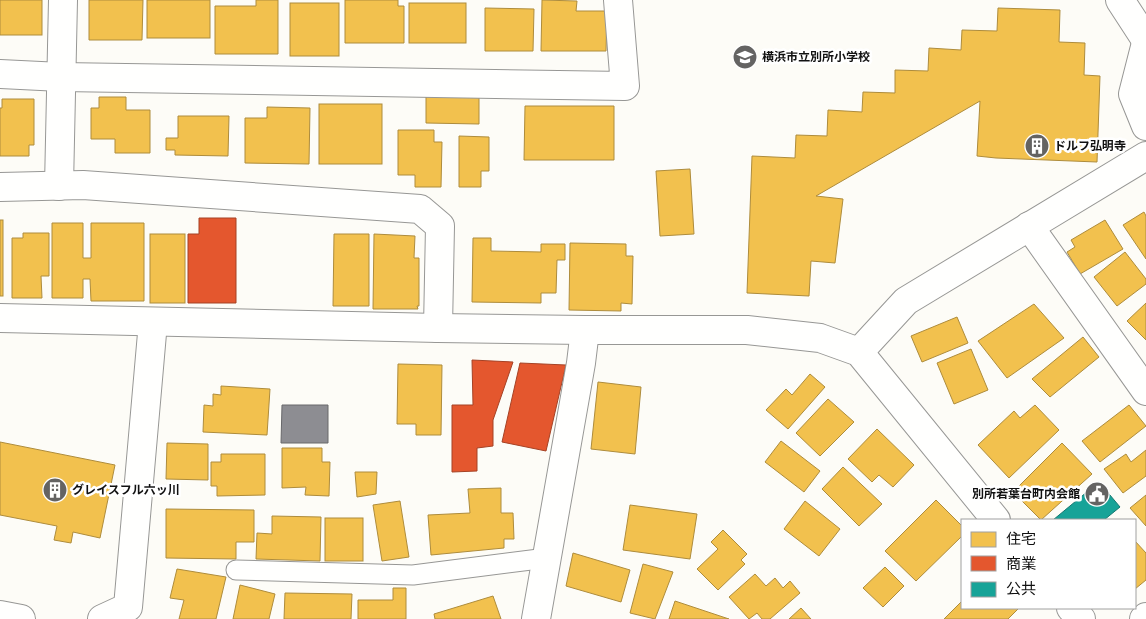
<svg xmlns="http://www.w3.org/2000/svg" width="1146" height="619" font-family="Bitter,'Noto Sans JP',serif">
  <rect width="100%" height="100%" fill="#fdfcf7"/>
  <g fill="#f2c14e" stroke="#ae8c3c">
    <rect x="0" y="0" width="42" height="35"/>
    <polygon points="89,0 143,0 142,40 89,40"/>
    <rect x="147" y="0" width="63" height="38"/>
    <polygon points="256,0 278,0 278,54 215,54 215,6 256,6"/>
    <polygon points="345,0 398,0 398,6 404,6 404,43 345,43"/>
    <polygon points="542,0 577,1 576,11 607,11 606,51 541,51"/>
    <rect x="290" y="3" width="49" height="53"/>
    <rect x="409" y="3" width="57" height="40"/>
    <polygon points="485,8 534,9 533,51 485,51"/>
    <polygon points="998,8 1060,10 1059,42 1085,43 1084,75 1100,76 1097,162 996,158 977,156 980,101 816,196 843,199 835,263 811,261 809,296 747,293 752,156 795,158 796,135 827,136 828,110 862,112 863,92 895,93 895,70 928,71 929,48 961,50 962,30 997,31"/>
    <polygon points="426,94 479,94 479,124 426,123"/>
    <polygon points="99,97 126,97 126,110 150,110 150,153 115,153 115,139 91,139 91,108 99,108"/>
    <polygon points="2,99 34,99 34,145 29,145 29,156 0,156 0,108 2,108"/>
    <rect x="319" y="104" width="63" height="60"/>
    <polygon points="525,106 614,106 614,160 524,160"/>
    <polygon points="267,107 310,108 309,164 245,163 245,118 267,118"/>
    <polygon points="178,116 229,116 228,156 175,155 175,150 166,150 166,138 178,138"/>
    <polygon points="398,130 434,130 434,142 442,142 441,187 415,187 415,175 398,175"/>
    <polygon points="459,136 489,137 489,171 481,171 481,187 459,187"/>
    <polygon points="690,169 694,234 660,236 656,171"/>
    <polygon points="1144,212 1146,216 1146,259 1123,225"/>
    <rect x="0" y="220" width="3" height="76"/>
    <polygon points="1105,220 1123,249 1080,274 1067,252 1075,247 1071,240"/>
    <polygon points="52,223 83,223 83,258 91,258 91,223 144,223 144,301 91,301 90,279 83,279 83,298 52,298"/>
    <polygon points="23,233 49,233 49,276 41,276 42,298 12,298 12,238 23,238"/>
    <rect x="150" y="234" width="35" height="69"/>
    <polygon points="334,234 369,234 369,306 333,306"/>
    <polygon points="374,234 415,236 414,258 419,258 419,306 417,306 418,309 373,309"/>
    <polygon points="473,238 491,238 491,251 541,252 541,244 565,244 565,260 557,260 556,293 541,293 541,303 472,302"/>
    <polygon points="570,243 626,244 626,256 633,256 632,304 621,303 621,311 569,310"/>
    <polygon points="1125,252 1146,279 1146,284 1117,306 1094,277"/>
    <polygon points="1146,303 1146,340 1127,321"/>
    <polygon points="1034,304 1064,338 1007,378 978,341"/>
    <polygon points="957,317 968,343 922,362 911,336"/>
    <polygon points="1083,337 1099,357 1050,397 1032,379"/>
    <polygon points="971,349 988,390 954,404 937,363"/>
    <polygon points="398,364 442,365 441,435 416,435 416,424 397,424"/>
    <polygon points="810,374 825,387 788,429 766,410 786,389 792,395"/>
    <polygon points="598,382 641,387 635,454 591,449"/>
    <polygon points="221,386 270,389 267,435 203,432 204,405 213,406 213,394 221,395"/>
    <polygon points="828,399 854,422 820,456 796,433"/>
    <polygon points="1035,405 1059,430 1009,478 978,445 1014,411 1020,418"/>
    <polygon points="1129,405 1146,426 1100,462 1082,441"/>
    <polygon points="877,429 914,465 893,487 879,475 872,482 848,459"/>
    <polygon points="781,441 820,471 804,492 765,462"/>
    <polygon points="0,442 115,465 100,538 73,532 71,543 54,540 57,526 0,515"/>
    <polygon points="167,443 208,444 208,480 166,479"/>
    <polygon points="1062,443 1092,474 1041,520 1013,492"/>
    <polygon points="282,448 322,448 322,462 330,462 329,496 305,495 306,487 282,488"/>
    <polygon points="1146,450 1146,476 1123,493 1104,469 1126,454 1131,462"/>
    <polygon points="221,454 265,454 265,495 217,496 217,486 211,486 211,462 221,462"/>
    <polygon points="843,467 882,504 859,526 822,489"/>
    <polygon points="355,472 377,472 376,494 357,497"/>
    <polygon points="501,488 501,513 513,513 514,539 504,539 504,548 431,555 428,515 470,513 468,489"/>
    <polygon points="1146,495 1146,526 1130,508"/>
    <polygon points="936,500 962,526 962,536 916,581 885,551"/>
    <polygon points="400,501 409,557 382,561 373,505"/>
    <polygon points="805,501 840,529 819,556 784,529"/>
    <polygon points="630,505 697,514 690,559 623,550"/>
    <polygon points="166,509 254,510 254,542 236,542 236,559 166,558"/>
    <polygon points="272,516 321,517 320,561 256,559 257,533 272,534"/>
    <rect x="325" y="518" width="38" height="43"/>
    <polygon points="723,530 747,554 741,560 745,564 718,590 697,569 718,549 711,542"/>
    <polygon points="1135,541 1146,553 1146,580 1135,589"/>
    <polygon points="573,553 630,570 621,602 566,586"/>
    <polygon points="643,564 673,572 655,619 630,613"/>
    <polygon points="885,567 904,586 883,607 863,588"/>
    <polygon points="177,569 226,577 216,619 179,619 184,600 170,598"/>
    <polygon points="755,574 766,586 775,578 783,588 790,581 800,593 770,619 762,619 757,613 749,619 729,597"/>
    <polygon points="240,585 275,594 269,619 233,619"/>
    <polygon points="393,588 406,588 406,619 358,619 358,600 393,600"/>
    <polygon points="285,593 352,594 351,619 284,619"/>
    <polygon points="493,596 501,619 435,619 434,614"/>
    <polygon points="675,601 729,619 669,619"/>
    <polygon points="962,601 962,608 1019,608 1008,619 944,619"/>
    <polygon points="801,608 811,619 789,619"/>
  </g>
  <g fill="#e4572e" stroke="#a54225">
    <polygon points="199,218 236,218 236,303 188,303 188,234 199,234"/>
    <polygon points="472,360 513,362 493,420 493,446 477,448 477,471 452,472 452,405 473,405"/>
    <polygon points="520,363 566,365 546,451 502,442"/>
  </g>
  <polygon fill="#17a398" stroke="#157770" points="1099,482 1120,507 1104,520 1053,520"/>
  <polygon fill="#8d8d92" stroke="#68686b" points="282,405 328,405 328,443 281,443"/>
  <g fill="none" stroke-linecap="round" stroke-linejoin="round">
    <defs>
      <polyline id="service" points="236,570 413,575 547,558"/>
      <g id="minor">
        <polyline points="1120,0 1146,40"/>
        <polyline points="1146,43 1133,94 1146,126"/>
        <polyline points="0,74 61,77 625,86 618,0"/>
        <polyline points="59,186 63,0"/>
        <polyline points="0,187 83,185 420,209 440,226 438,328"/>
        <polyline points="1029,226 1146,391"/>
        <polyline points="859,352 906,301 1146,156"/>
        <polyline points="0,615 21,619"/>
        <polyline points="102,619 128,607 153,322"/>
        <polyline points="536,619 581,363 585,330"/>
        <polyline points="1144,619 1146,617"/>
      </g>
      <g id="tertiary">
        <polyline points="0,318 438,328 585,330 747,330 820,338 859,352 996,520"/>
        <polyline points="1071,608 1081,619"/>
      </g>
    </defs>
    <use href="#service" stroke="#979795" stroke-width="21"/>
    <use href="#minor" stroke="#979795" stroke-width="30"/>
    <use href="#tertiary" stroke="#979795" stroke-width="30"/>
    <use href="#service" stroke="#fffffe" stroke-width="19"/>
    <use href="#minor" stroke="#fffffe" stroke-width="28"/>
    <use href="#tertiary" stroke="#fffffe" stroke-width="28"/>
  </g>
  <defs>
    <symbol id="school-disc" viewBox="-11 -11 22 22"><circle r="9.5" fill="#646362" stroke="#fff"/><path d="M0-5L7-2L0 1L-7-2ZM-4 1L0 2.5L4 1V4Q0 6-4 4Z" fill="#fff"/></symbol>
    <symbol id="building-disc" viewBox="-11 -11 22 22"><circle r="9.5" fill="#646362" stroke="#fff"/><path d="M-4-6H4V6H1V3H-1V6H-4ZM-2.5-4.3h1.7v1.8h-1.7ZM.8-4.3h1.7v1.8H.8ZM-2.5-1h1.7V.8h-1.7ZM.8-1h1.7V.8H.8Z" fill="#fff"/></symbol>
    <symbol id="civic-disc" viewBox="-11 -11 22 22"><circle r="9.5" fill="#646362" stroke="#fff"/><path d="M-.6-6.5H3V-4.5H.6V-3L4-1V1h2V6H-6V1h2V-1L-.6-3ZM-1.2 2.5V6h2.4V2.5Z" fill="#fff"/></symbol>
  </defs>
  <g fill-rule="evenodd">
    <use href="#school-disc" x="731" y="43" width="28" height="28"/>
    <use href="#building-disc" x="1023" y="132" width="28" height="28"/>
    <use href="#building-disc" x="41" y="476" width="28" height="28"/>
    <use href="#civic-disc" x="1083" y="480" width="28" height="28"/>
  </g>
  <g text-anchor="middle" stroke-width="5" stroke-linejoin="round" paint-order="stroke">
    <g font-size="12" font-weight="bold" fill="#111" stroke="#fff" text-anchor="start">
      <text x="762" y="61">横浜市立別所小学校</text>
      <text x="1054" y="150">ドルフ弘明寺</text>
      <text x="72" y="494">グレイスフル六ッ川</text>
      <text x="1080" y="498" text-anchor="end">別所若葉台町内会館</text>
    </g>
  </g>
  <rect x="961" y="519" width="175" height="90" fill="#ffffff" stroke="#a0a0a0"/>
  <rect x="971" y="532" width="25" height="15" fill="#f2c14e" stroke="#a0a0a0"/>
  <text x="1006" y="544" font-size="15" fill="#111111">住宅</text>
  <rect x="971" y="556" width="25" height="15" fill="#e4572e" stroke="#a0a0a0"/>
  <text x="1006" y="569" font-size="15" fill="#111111">商業</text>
  <rect x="971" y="582" width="25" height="15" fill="#17a398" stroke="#a0a0a0"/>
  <text x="1006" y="594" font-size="15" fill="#111111">公共</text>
</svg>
